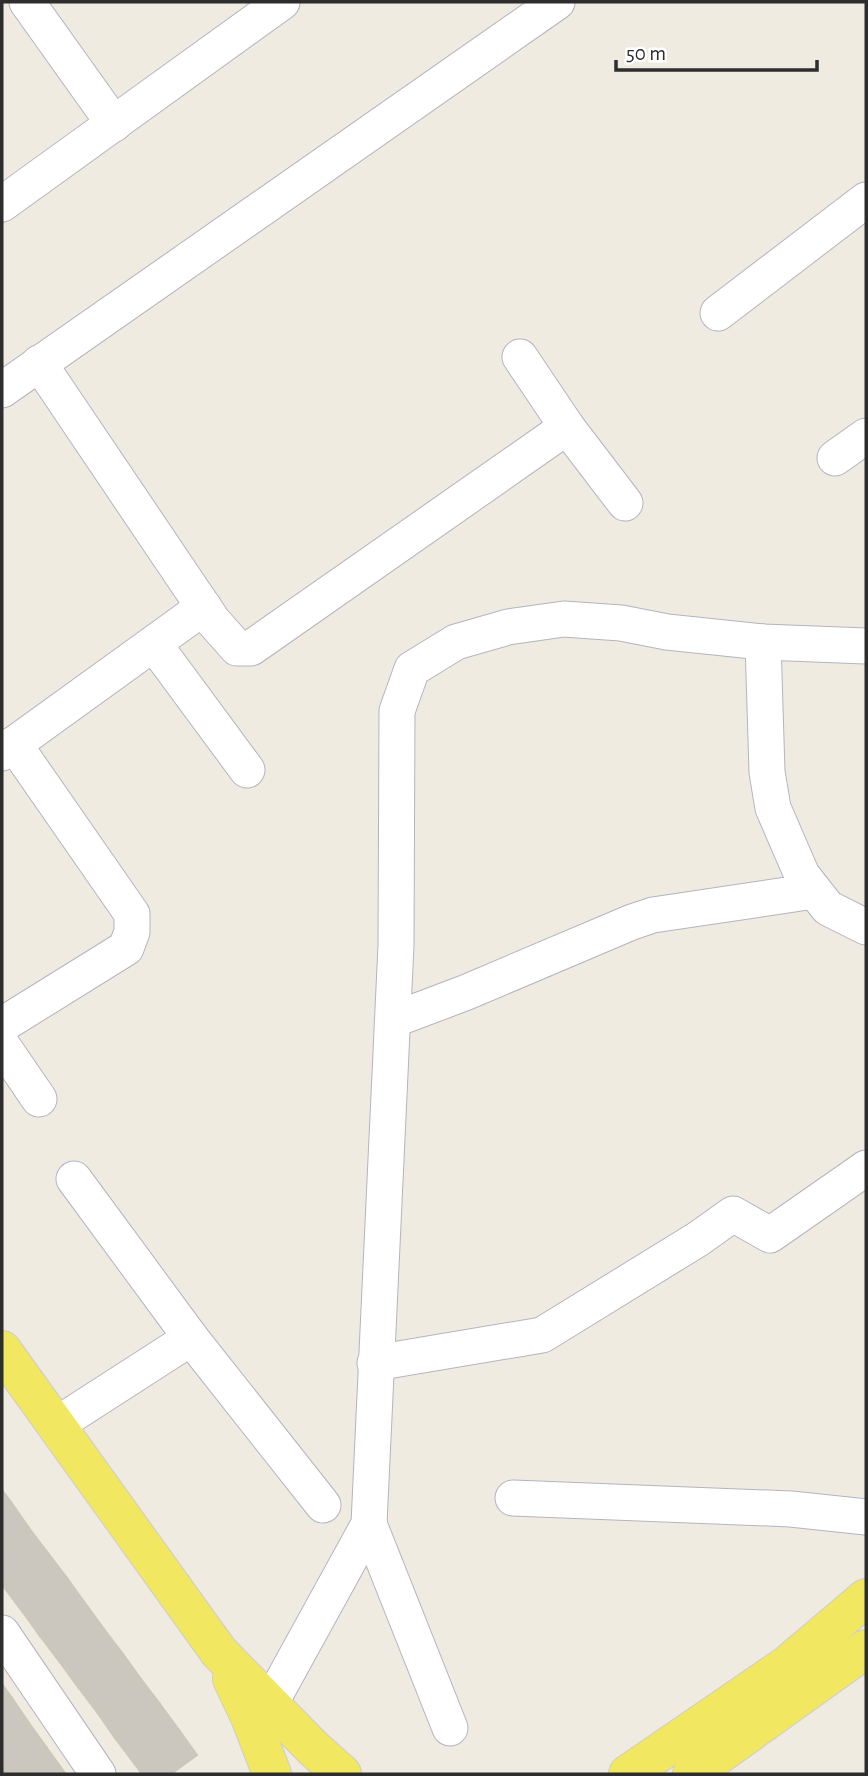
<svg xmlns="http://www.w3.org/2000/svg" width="868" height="1776" font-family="'Alegreya Sans',sans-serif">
  <rect width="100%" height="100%" fill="#efebe0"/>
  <g fill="#cbc7bf" stroke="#cbc7b9" stroke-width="2">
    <polygon points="2,1490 11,1502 2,1509"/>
    <polygon points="11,1502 29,1528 2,1548 2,1509"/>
    <polygon points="29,1528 48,1553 3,1586 2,1548"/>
    <polygon points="48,1553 67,1578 22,1611 3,1586"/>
    <polygon points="67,1578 85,1603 40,1636 22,1611"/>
    <polygon points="85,1603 104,1629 59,1661 40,1636"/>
    <polygon points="104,1629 123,1654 78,1687 59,1661"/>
    <polygon points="123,1654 141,1679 97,1712 78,1687"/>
    <polygon points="141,1679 160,1704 115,1738 97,1712"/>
    <polygon points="2,1684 12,1698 2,1705"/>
    <polygon points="12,1698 29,1723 2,1742 2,1705"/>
    <polygon points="160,1704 179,1730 134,1763 115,1738"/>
    <polygon points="29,1723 47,1748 11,1774 2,1774 2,1742"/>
    <polygon points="179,1730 197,1755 171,1774 142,1774 134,1763"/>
    <polygon points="47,1748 65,1773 11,1774"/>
  </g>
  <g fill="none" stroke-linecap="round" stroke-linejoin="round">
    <defs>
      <g id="minor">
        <polyline points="27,2 114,124"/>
        <polyline points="2,204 282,2"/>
        <polyline points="718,313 866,200"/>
        <polyline points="520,357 567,427 625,503"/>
        <polyline points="39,363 213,621 237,648 251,648 567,427"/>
        <polyline points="2,390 557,2"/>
        <polyline points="835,458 866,436"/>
        <polyline points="763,642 767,772 773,808 802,875 828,908 866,927"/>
        <polyline points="154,644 247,770"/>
        <polyline points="2,753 204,607"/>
        <polyline points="393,1020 467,992 632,922 653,915 814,891"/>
        <polyline points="2,1025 126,948 132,932 132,914 14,744"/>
        <polyline points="2,1045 39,1099"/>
        <polyline points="74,1179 191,1338 323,1505"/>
        <polyline points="375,1363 542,1335 698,1239 733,1214 770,1235 866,1168"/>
        <polyline points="56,1425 191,1338"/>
        <polyline points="513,1498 791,1509 866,1517"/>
        <polyline points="369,1524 450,1728"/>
        <polyline points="2,1633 98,1774"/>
        <polyline points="270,1704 369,1524 396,945 397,711 412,669 456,642 508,627 564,619 621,623 667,632 763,642 866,646"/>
      </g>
      <g id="major">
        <polyline points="2,1350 219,1652 313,1748 342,1774"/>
        <polyline points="232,1679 250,1717 272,1774"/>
        <polyline points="628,1774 787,1665 866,1598"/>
        <polyline points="692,1774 866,1649"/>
      </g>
    </defs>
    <use href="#minor" stroke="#b3b4c1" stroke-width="37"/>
    <use href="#major" stroke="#cdcdcd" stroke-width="40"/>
    <use href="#minor" stroke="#fff" stroke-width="35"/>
    <use href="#major" stroke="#f2e761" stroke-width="38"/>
  </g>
  <rect width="868" height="1776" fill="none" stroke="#2d2d2d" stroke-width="7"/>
  <path d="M616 60v10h201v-10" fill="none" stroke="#2d2d2d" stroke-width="3.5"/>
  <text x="626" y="60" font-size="21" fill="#2d2d2d" stroke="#ffffff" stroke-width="5" paint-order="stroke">50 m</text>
</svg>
